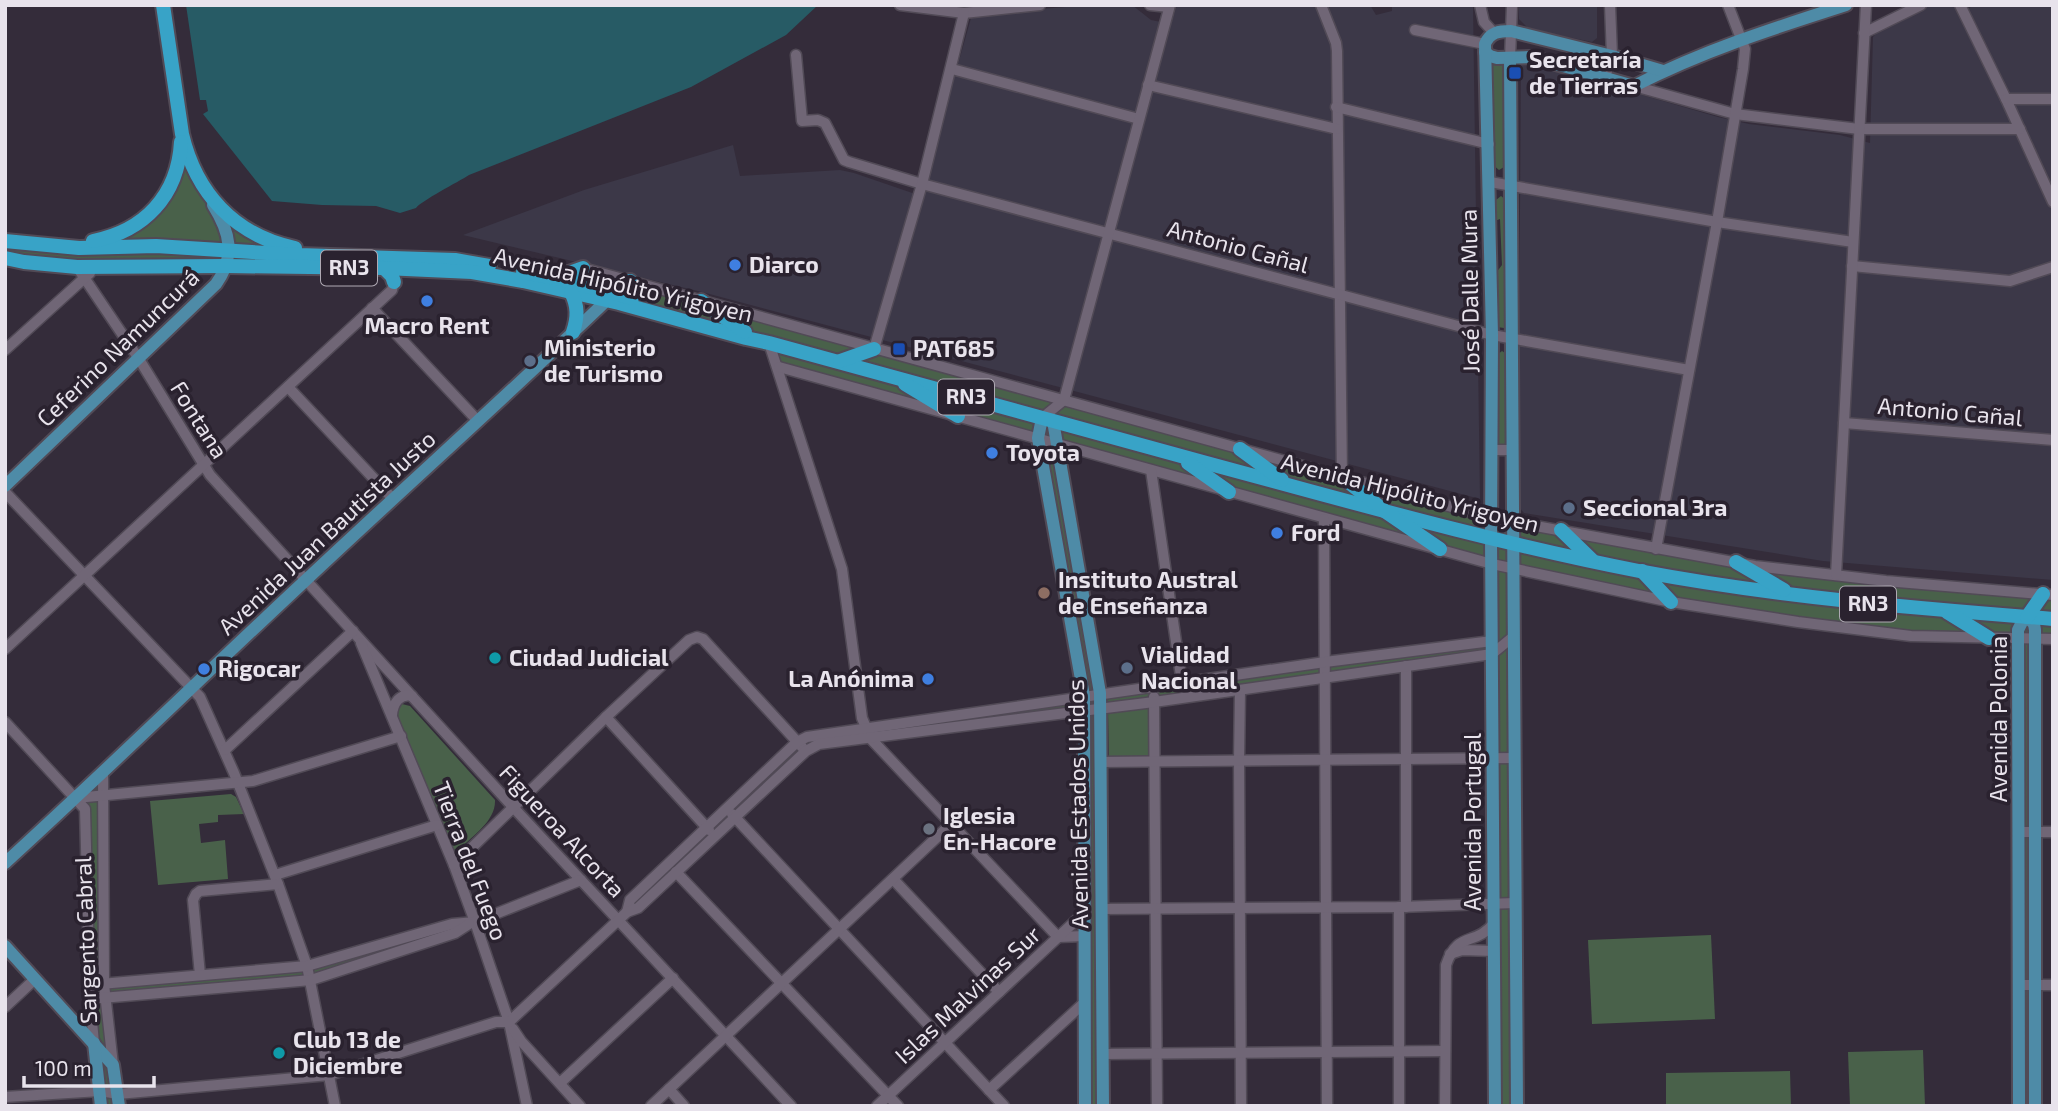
<svg xmlns="http://www.w3.org/2000/svg" width="2058" height="1111" font-family="'Exo 2',sans-serif">
  <rect width="100%" height="100%" fill="#342c3a"/>
  <g fill="#3c3848">
    <polygon points="1090,5 1132,5 1151,20 1171,24 1177,5 1370,5 1376,15 1392,11 1392,5 1473,5 1480,499 702,292 463,235 584,190 733,145 740,176 840,170 854,173 921,196 971,18 980,14"/>
    <polygon points="1519,5 1597,5 1597,38 1592,42 1529,29 1519,19"/>
    <polygon points="1927,5 1955,5 1959,13 1975,5 2053,5 2053,580 1823,561 1524,513 1518,506 1521,62 1526,61 1718,117 1749,124 1840,135 1870,143 1873,37 1879,30"/>
  </g>
  <g fill="#49614a" fill-rule="evenodd">
    <polygon points="1495,63 1501,63 1504,68 1504,167 1499,170 1493,165 1491,68"/>
    <path d="M180 152 216 205 291 248 468 262 556 278 583 268 1492 518 1736 562 2053 595V639H2035V1106H2019L2018 639 1911 636 1798 622 1512 568 1517 1106H1495L1492 654 1100 709 1103 1106H1085L1084 711 819 744 627 912 630 900 797 742 1084 696 1038 438 779 367 769 343 523 281 226 266 5 258V233L92 241 145 218ZM1059 444 1491 564 1492 641 1100 693Z"/>
    <polygon points="1501,196 1507,201 1507,324 1504,328 1497,327 1496,273 1502,265 1500,219 1495,221 1496,200"/>
    <polygon points="1502,351 1508,355 1507,443 1502,446 1499,444 1498,436 1497,355"/>
    <path d="M402 704 410 706 495 800C496 821 473 835 460 849L455 850 449 843 398 717 396 711Z"/>
    <polygon points="1149,707 1150,757 1109,757 1108,713"/>
    <polygon points="103,773 104,983 307,966 469,923 311,980 106,997 119,1106 101,1106 90,999 85,809 77,798"/>
    <polygon points="231,794 236,797 244,814 218,815 218,822 199,824 201,843 225,840 228,879 158,885 150,801"/>
    <polygon points="1711,935 1715,1019 1592,1024 1588,940"/>
    <polygon points="1923,1050 1925,1106 1850,1106 1848,1052"/>
    <polygon points="1790,1071 1791,1106 1666,1106 1666,1073"/>
  </g>
  <path fill="#275b65" d="M186 5H818L786 35 691 87 469 175C458 182 421 201 416 208L400 213 376 206 322 205 272 201 203 114 208 111 206 100H200Z"/>
  <g fill="none" stroke-linecap="round" stroke-linejoin="round">
    <defs>
      <g id="minor">
        <polyline points="900,5 964,13 1040,5"/>
        <polyline points="1150,5 1169,7"/>
        <polyline points="1321,5 1336,43 1337,51 1342,477"/>
        <polyline points="1480,5 1484,22 1494,33"/>
        <polyline points="1960,5 2006,99 2053,202"/>
        <polyline points="1415,30 1485,44"/>
        <polyline points="1864,33 1921,5"/>
        <polyline points="796,55 802,121 818,120 825,123 844,160 849,162 922,184 1492,335 1689,370"/>
        <polyline points="1510,59 1512,5"/>
        <polyline points="952,69 1139,119"/>
        <polyline points="1605,77 1612,56 1610,5"/>
        <polyline points="1148,85 1337,129"/>
        <polyline points="1634,86 1735,114 1859,129 2020,129"/>
        <polyline points="2006,99 2053,99"/>
        <polyline points="1336,107 1489,144"/>
        <polyline points="1490,182 1717,222 1853,242"/>
        <polyline points="1852,266 2010,281 2053,267"/>
        <polyline points="77,267 139,359 210,475 513,807 791,1106"/>
        <polyline points="583,268 1492,518 1755,566 1886,581 2053,595"/>
        <polyline points="372,308 478,421"/>
        <polyline points="769,343 842,569 862,718 871,739 1058,937 1085,936"/>
        <polyline points="874,349 922,184 964,13"/>
        <polyline points="5,350 90,273"/>
        <polyline points="779,367 1492,564 1671,602 1798,622 1911,636 2053,639"/>
        <polyline points="288,387 393,499"/>
        <polyline points="1042,418 1064,400 1170,5"/>
        <polyline points="1844,423 2053,440"/>
        <polyline points="1492,450 1512,450"/>
        <polyline points="1151,470 1182,683"/>
        <polyline points="5,492 200,697 234,773 278,884 307,966 335,1106"/>
        <polyline points="1324,519 1327,1106"/>
        <polyline points="1656,549 1717,222 1743,69 1745,49 1728,5"/>
        <polyline points="1836,575 1866,5"/>
        <polyline points="361,643 454,865 475,922 509,1022 527,1106"/>
        <polyline points="5,649 392,290 394,282"/>
        <polyline points="1406,666 1406,907"/>
        <polyline points="1240,690 1239,761 1241,1106"/>
        <polyline points="1154,697 1157,1106"/>
        <path d="M392 715C393 703 400 693 412 696"/>
        <polyline points="606,717 709,830"/>
        <polyline points="5,722 85,809 90,999 94,1043"/>
        <polyline points="225,750 353,631"/>
        <polyline points="1100,762 1515,758"/>
        <polyline points="103,773 104,984 113,1065"/>
        <polyline points="76,798 253,781 401,736"/>
        <polyline points="732,814 1004,1106"/>
        <polyline points="2019,832 2053,832"/>
        <polyline points="454,865 606,717 689,640 697,637 703,639 802,747"/>
        <polyline points="676,872 898,1106"/>
        <polyline points="275,875 437,825"/>
        <polyline points="893,879 999,992"/>
        <polyline points="1399,907 1399,1106"/>
        <polyline points="1101,909 1399,907 1515,903"/>
        <polyline points="627,912 630,900 797,742 807,737 1325,662 1492,641"/>
        <polyline points="1450,954 1462,950 1494,951"/>
        <polyline points="200,975 193,900 196,894 200,891 278,884"/>
        <polyline points="89,985 307,966 452,924 475,922 581,880"/>
        <polyline points="2019,985 2053,985"/>
        <polyline points="90,999 311,980 455,933 469,924"/>
        <polyline points="5,1007 35,979"/>
        <polyline points="513,1029 521,1041 580,1106"/>
        <polyline points="1103,1054 1445,1051"/>
        <polyline points="560,1083 673,978"/>
        <polyline points="669,1089 684,1106"/>
        <polyline points="989,1090 1085,1002"/>
        <polyline points="5,1097 100,1091 118,1094 329,1075 496,1022 509,1022 627,912 638,908 806,751 819,744 1154,702 1492,654 1514,636"/>
        <polyline points="651,1106 951,824"/>
        <polyline points="877,1106 1085,912"/>
        <path d="M1445 1106 1446 965C1458 930 1475 947 1494 923"/>
      </g>
      <g id="major">
        <path d="M1485 52 1490 56 1497 58 1531 57 1634 86C1702 51 1774 28 1846 5"/>
        <polyline points="1510,59 1517,1106"/>
        <polyline points="1042,418 1038,438 1084,696 1085,1106"/>
        <polyline points="1053,421 1100,693 1103,1106"/>
        <path d="M5 486 216 284C236 256 230 232 213 205"/>
        <path d="M5 863C107 770 206 673 307 579 406 486 508 395 606 301L608 295"/>
        <polyline points="5,946 113,1065 119,1106"/>
        <polyline points="94,1043 101,1106"/>
        <path d="M1495 1106 1491 538 1492 335 1485 44C1490 32 1499 31 1511 31L1612 56 1663 71"/>
        <polyline points="2019,1106 2018,630 2022,622 2027,617 2034,624 2035,630 2035,1106"/>
      </g>
      <g id="highway">
        <path d="M163 5 182 134C196 193 234 235 295 248"/>
        <polyline points="5,241 79,248 156,246 299,255 455,260 489,266"/>
        <path d="M93 241C144 231 178 196 181 142"/>
        <path d="M5 258 24 262 77 267 226 266 384 268 472 272 523 281 619 303 746 338 769 343C938 388 1105 436 1273 481 1394 514 1516 547 1639 571 1776 597 1914 608 2053 619"/>
        <polyline points="384,268 392,276 394,282"/>
        <polyline points="523,272 556,278 632,298"/>
        <polyline points="558,277 583,268"/>
        <polyline points="608,291 621,283 630,281"/>
        <path d="M571 292C578 306 578 317 573 332"/>
        <polyline points="701,301 745,332"/>
        <polyline points="840,361 874,349"/>
        <polyline points="905,384 958,416"/>
        <polyline points="1240,449 1282,480"/>
        <polyline points="1188,463 1229,492"/>
        <polyline points="1342,477 1386,512 1440,549"/>
        <polyline points="1561,530 1592,560"/>
        <polyline points="1736,562 1784,590"/>
        <polyline points="1642,571 1671,602"/>
        <polyline points="1947,612 1989,638"/>
        <polyline points="2027,617 2043,594"/>
      </g>
    </defs>
    <use href="#minor" stroke="#514a56" stroke-width="13"/>
    <use href="#major" stroke="#514a56" stroke-width="16"/>
    <use href="#highway" stroke="#514a56" stroke-width="18"/>
    <use href="#minor" stroke="#706676" stroke-width="10"/>
    <use href="#major" stroke="#4e8ba7" stroke-width="12"/>
    <use href="#highway" stroke="#38a3c7" stroke-width="14"/>
  </g>
  <g fill="#1a4fb4" stroke="#2a222f" stroke-width="2.5">
    <rect x="1508" y="66" width="14" height="14" rx="3.5"/>
    <rect x="892" y="342" width="14" height="14" rx="3.5"/>
  </g>
  <g fill="#3f7fe0" stroke="#2a222f" stroke-width="2.5">
    <circle cx="735" cy="265" r="7"/>
    <circle cx="427" cy="301" r="7"/>
    <circle cx="992" cy="453" r="7"/>
    <circle cx="1277" cy="533" r="7"/>
    <circle cx="204" cy="669" r="7"/>
    <circle cx="928" cy="679" r="7"/>
  </g>
  <g fill="#5c6f8a" stroke="#2a222f" stroke-width="2.5">
    <circle cx="530" cy="361" r="7"/>
    <circle cx="1569" cy="508" r="7"/>
    <circle cx="1127" cy="668" r="7"/>
  </g>
  <circle fill="#8d6e63" stroke="#2a222f" stroke-width="2.5" cx="1044" cy="593" r="7"/>
  <g fill="#0f9aa8" stroke="#2a222f" stroke-width="2.5">
    <circle cx="495" cy="658" r="7"/>
    <circle cx="279" cy="1053" r="7"/>
  </g>
  <circle fill="#6b7280" stroke="#2a222f" stroke-width="2.5" cx="929" cy="829" r="7"/>
  <g text-anchor="middle" stroke-width="7" stroke-linejoin="round" paint-order="stroke">
    <g fill="#2a222f" stroke="#afa9b3" stroke-width="2">
      <rect x="321" y="250.5" width="56" height="35" rx="5"/>
      <rect x="938" y="379.5" width="56" height="35" rx="5"/>
      <rect x="1840" y="586.5" width="56" height="35" rx="5"/>
    </g>
    <g font-size="21" font-weight="bold" fill="#e8e3ec">
      <text x="349" y="275">RN3</text>
      <text x="966" y="404">RN3</text>
      <text x="1868" y="611">RN3</text>
    </g>
    <g font-size="23" font-weight="bold" fill="#e8e3ec" stroke="#2a222f" text-anchor="start">
      <text x="1529" y="68">Secretaría<tspan x="1529" dy="26">de Tierras</tspan></text>
      <text x="749" y="273">Diarco</text>
      <text x="427" y="334" text-anchor="middle">Macro Rent</text>
      <text x="544" y="356">Ministerio<tspan x="544" dy="26">de Turismo</tspan></text>
      <text x="913" y="357">PAT685</text>
      <text x="1006" y="461">Toyota</text>
      <text x="1583" y="516">Seccional 3ra</text>
      <text x="1291" y="541">Ford</text>
      <text x="1058" y="588">Instituto Austral<tspan x="1058" dy="26">de Enseñanza</tspan></text>
      <text x="1141" y="663">Vialidad<tspan x="1141" dy="26">Nacional</tspan></text>
      <text x="509" y="666">Ciudad Judicial</text>
      <text x="218" y="677">Rigocar</text>
      <text x="914" y="687" text-anchor="end">La Anónima</text>
      <text x="943" y="824">Iglesia<tspan x="943" dy="26">En-Hacore</tspan></text>
      <text x="293" y="1048">Club 13 de<tspan x="293" dy="26">Diciembre</tspan></text>
    </g>
    <g font-size="23" fill="#e8e3ec" stroke="#2a222f">
      <text transform="translate(1238 247) rotate(15)" y="8">Antonio Cañal</text>
      <text transform="translate(623 285) rotate(13)" y="8">Avenida Hipólito Yrigoyen</text>
      <text transform="translate(1470 291) rotate(-91)" y="8">José Dalle Mura</text>
      <text transform="translate(118 348) rotate(-44)" y="8">Ceferino Namuncurá</text>
      <text transform="translate(1950 412) rotate(5)" y="8">Antonio Cañal</text>
      <text transform="translate(199 420) rotate(58)" y="8">Fontana</text>
      <text transform="translate(1410 493) rotate(14)" y="8">Avenida Hipólito Yrigoyen</text>
      <text transform="translate(327 533) rotate(-43)" y="8">Avenida Juan Bautista Justo</text>
      <text transform="translate(1999 719) rotate(-90)" y="8">Avenida Polonia</text>
      <text transform="translate(1078 804) rotate(-91)" y="8">Avenida Estados Unidos</text>
      <text transform="translate(1473 822) rotate(-90)" y="8">Avenida Portugal</text>
      <text transform="translate(562 831) rotate(47)" y="8">Figueroa Alcorta</text>
      <text transform="translate(470 861) rotate(69)" y="8">Tierra del Fuego</text>
      <text transform="translate(86 940) rotate(-92)" y="8">Sargento Cabral</text>
      <text transform="translate(968 995) rotate(-43)" y="8">Islas Malvinas Sur</text>
    </g>
  </g>
  <rect width="2058" height="1111" fill="none" stroke="#e8e3ec" stroke-width="14"/>
  <path d="M24 1076v10h130v-10" fill="none" stroke="#e8e3ec" stroke-width="3.5"/>
  <text x="35" y="1076" font-size="21" fill="#e8e3ec" stroke="#2a222f" stroke-width="5" paint-order="stroke">100 m</text>
</svg>
